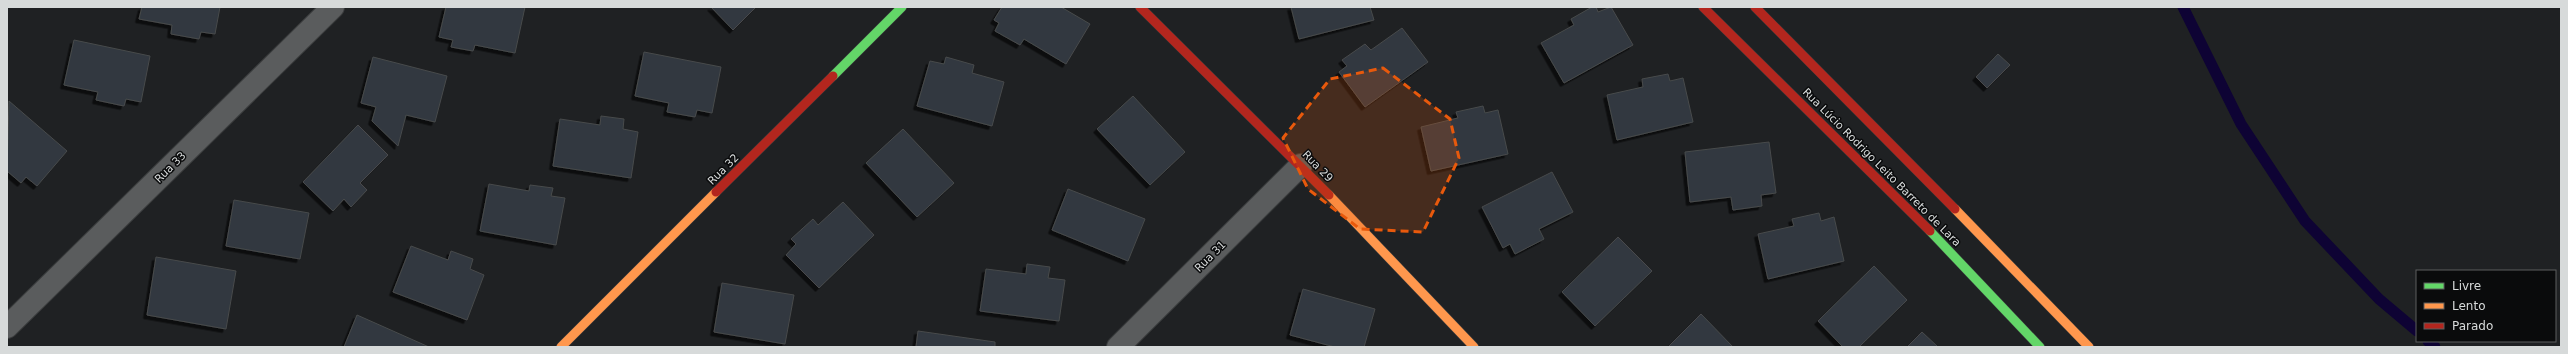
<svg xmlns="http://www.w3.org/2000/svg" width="2568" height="354" font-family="'DejaVu Sans',sans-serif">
  <defs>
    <filter id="shadow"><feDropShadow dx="-3.5" dy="3.5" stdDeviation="0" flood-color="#0009"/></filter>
  </defs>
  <rect width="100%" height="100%" fill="#1f2123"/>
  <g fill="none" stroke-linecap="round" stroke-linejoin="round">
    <g stroke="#0e0334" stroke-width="11">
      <polyline points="2183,7 2241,124 2305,221 2379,299 2417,331"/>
      <polyline points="2428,341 2435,347"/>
    </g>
  </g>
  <g fill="#30383f" stroke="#484a4b" filter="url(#shadow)">
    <polygon points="142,7 220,7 215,34 201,32 199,39 171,34 172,25 139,19"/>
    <polygon points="446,7 525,7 515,53 475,45 473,51 451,47 453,40 439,37"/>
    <polygon points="711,7 756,7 733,30"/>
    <polygon points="1002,7 1061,7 1090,24 1066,64 1024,39 1020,45 995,31 999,23 994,20"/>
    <polygon points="1291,7 1370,7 1374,20 1299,39"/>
    <polygon points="1592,7 1596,7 1598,12 1611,7 1633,45 1564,83 1541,43 1574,25 1571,19"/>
    <polygon points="1402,28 1428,62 1365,107 1339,72 1347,66 1342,60 1365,44 1371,50"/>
    <polygon points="74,40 150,56 141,102 126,99 124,106 96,100 98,92 64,85"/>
    <polygon points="644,52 721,67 712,113 697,110 695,117 667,112 669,103 635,96"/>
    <polygon points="1998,54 2010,65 1987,88 1976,77"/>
    <polygon points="373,57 447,76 435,122 406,115 398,146 372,121 376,107 361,103"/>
    <polygon points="946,57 974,65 972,73 1004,82 992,126 917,106 930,61 944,64"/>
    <polygon points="1668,74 1670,81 1683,78 1693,122 1617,140 1607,95 1643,87 1642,79"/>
    <polygon points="1133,96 1185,152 1150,185 1097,129"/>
    <polygon points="9,101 67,151 37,186 26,177 21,183 7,171"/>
    <polygon points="1483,106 1485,113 1498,110 1508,154 1431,171 1421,127 1458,118 1456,112"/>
    <polygon points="601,116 624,119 623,129 638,132 631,178 553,166 560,119 600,125"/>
    <polygon points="358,125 388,155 360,183 367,190 351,207 344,199 333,211 303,182"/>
    <polygon points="903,129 954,183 917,217 866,163"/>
    <polygon points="1769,142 1776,193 1761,195 1762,206 1733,210 1731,197 1690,202 1685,152"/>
    <polygon points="1552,172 1573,212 1539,229 1544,239 1515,254 1510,244 1503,248 1482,207"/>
    <polygon points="489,184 529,191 530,185 553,188 551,196 565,198 556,245 480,231"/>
    <polygon points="1068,189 1145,219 1128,261 1052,230"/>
    <polygon points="234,200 309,213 300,259 226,246"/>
    <polygon points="843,202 874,235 819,288 786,255 796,244 791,239 813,219 818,225"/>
    <polygon points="1819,213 1821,221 1834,217 1844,261 1768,279 1758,234 1794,226 1792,219"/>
    <polygon points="1618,237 1652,271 1595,326 1562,292"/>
    <polygon points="411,246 448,260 451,251 473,259 470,269 484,275 467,320 393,292"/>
    <polygon points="156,257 236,271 226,329 147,315"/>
    <polygon points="1027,264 1050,267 1048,278 1065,280 1059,321 980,311 986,269 1026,274"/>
    <polygon points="1874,266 1907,300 1859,347 1843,347 1818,321"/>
    <polygon points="722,283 794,295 785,344 714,332"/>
    <polygon points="1303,289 1375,309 1364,347 1335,347 1290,335"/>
    <polygon points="1701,314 1733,347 1668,347"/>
    <polygon points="357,315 429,347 344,347"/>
    <polygon points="918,331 995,342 995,347 916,347"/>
    <polygon points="1922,332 1938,347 1907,347"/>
  </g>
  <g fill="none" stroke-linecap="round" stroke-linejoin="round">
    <defs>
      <g id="street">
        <polyline points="7,327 333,7"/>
        <polyline points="1118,347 1301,165"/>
      </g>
      <g id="fast">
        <polyline points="833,76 902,7"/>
        <polyline points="1930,231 2040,347"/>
      </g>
      <g id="slow">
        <polyline points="1329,195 1474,347"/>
        <polyline points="1955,209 2089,347"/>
        <polyline points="561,347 716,192"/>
      </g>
      <g id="jam">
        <polyline points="1140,7 1329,195"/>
        <polyline points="1703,7 1930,231"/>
        <polyline points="1755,7 1955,209"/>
        <polyline points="716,192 833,76"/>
      </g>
    </defs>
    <use href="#street" stroke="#3a3c3d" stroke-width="24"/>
    <use href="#fast" stroke="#3a3c3d" stroke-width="10"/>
    <use href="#slow" stroke="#3a3c3d" stroke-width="10"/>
    <use href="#jam" stroke="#3a3c3d" stroke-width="10"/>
    <use href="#street" stroke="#5a5c5d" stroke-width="22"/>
    <use href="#fast" stroke="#63d668" stroke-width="9"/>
    <use href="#slow" stroke="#ff974d" stroke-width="9"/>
    <use href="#jam" stroke="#b3261e" stroke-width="9"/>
  </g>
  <path fill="#e8590c" fill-opacity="0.2" stroke="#e8590c" stroke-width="3" stroke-dasharray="8 5" stroke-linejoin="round" d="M1383 68 1450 119 1459 158 1423 232 1360 229 1308 189 1283 138 1330 79Z"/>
  <g text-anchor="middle" stroke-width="3" stroke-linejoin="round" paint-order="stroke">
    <g font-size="11" fill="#d7dada" stroke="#0a0b0c">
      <text transform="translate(1318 166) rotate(46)" y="4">Rua 29</text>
      <text transform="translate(170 167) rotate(-45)" y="4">Rua 33</text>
      <text transform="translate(1882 167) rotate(45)" y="4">Rua Lúcio Rodrigo Leito Barreto de Lara</text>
      <text transform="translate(723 169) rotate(-45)" y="4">Rua 32</text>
      <text transform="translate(1210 256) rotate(-45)" y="4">Rua 31</text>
    </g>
  </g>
  <rect width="2568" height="354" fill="none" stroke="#d7dada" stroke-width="16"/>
  <rect x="2416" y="270" width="140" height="72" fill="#0a0b0c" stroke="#5c5e5e"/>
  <rect x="2424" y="283" width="20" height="6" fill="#63d668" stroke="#5c5e5e"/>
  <text x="2452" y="290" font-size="12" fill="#d7dada">Livre</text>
  <rect x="2424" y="303" width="20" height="6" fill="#ff974d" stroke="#5c5e5e"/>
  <text x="2452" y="310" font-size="12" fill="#d7dada">Lento</text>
  <rect x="2424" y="323" width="20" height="6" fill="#b3261e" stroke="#5c5e5e"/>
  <text x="2452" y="330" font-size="12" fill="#d7dada">Parado</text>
</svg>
